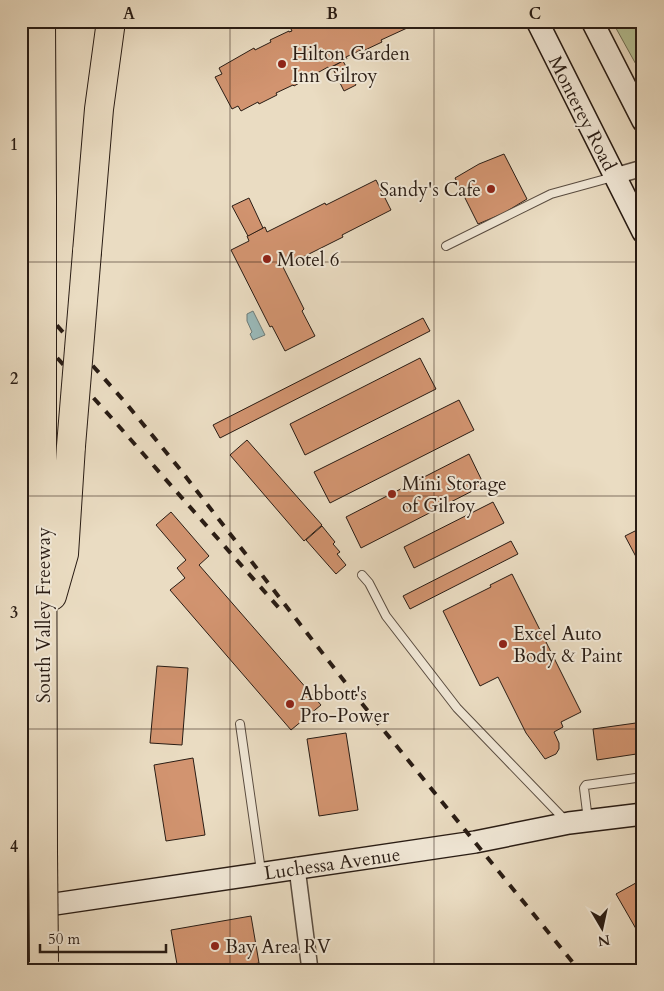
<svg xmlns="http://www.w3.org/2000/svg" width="664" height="991" font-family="Cardo,serif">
  <rect width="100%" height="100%" fill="#eadcc2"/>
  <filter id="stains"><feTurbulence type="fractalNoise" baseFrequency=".004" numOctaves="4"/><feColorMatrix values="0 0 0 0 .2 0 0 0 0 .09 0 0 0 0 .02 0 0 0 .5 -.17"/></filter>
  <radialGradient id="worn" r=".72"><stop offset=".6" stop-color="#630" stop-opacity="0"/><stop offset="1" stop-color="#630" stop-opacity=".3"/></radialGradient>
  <polygon fill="#b5c094" stroke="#6f6e54" points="612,21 643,21 643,77"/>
  <polygon fill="#9ababa" stroke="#6d7b78" points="253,311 265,335 253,340 250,334 252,332 247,321 247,314"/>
  <g fill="#d29470" stroke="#291c14">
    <polygon points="287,21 418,21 418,23 381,40 382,42 363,51 363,49 346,57 347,59 329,68 328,67 294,86 293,85 276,93 277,95 259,104 258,102 241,111 238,106 232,109 215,77 222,74 219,68 254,48 255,50 271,42 270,40 289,31 289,32 292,31"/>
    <polygon points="343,61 356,85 344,91 332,67"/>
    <polygon points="504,154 527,199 504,213 478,224 455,178 479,164"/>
    <polygon points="376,180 391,210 342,235 343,237 283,267 304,309 302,311 315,336 285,351 272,326 270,327 231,250 249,241 247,236 265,227 267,232 325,203 326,205"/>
    <polygon points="249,198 263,228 248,236 232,206"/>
    <polygon points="423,318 430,331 220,438 213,425"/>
    <polygon points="420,358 436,389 305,455 290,424"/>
    <polygon points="459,400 474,430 330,503 314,472"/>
    <polygon points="247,440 322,525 304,541 230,455"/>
    <polygon points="469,454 484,485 361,548 346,517"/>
    <polygon points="493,502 504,523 414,568 404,547"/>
    <polygon points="171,512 209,556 199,565 321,705 291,730 170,590 185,578 177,568 186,560 156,525"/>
    <polygon points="322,526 335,542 333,544 340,552 337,554 346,565 336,574 306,540"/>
    <polygon points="643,527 643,570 625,536"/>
    <polygon points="511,541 518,554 410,609 403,596"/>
    <polygon points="512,574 581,712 561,722 563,727 554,732 559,743 559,749 556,754 545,759 526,733 498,677 480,686 443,611 491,587 490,585"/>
    <polygon points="157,666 188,668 182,745 150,743"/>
    <polygon points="643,722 643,753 597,760 593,729"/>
    <polygon points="346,733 358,810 319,816 307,739"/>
    <polygon points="193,758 205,835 166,841 154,765"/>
    <polygon points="643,879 643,941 616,894"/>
    <polygon points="251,916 259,963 221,970 178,970 171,930"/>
  </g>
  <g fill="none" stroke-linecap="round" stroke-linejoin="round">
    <defs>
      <g id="lane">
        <polyline points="446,246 551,194 613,177"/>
        <polyline points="362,575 369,583 386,616 457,708 565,820"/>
        <polyline points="240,724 261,871"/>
        <polyline points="588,820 584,788 586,785 643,777"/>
      </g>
      <g id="street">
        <polyline points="615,176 643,168"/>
        <polyline points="297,868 310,970"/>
      </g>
      <g id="secondary">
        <polyline points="537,21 643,232"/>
        <polyline points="592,21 643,121"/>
        <polyline points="21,909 475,842 569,823 643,814"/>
      </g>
      <g id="highway">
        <polyline points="41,21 42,199"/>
        <polyline points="87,252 99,109 111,21"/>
        <polyline points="42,415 43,852"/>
        <polyline points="52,596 64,554 71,446"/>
      </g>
    </defs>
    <use href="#lane" stroke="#594c40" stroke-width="10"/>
    <use href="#street" stroke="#594c40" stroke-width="18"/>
    <use href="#secondary" stroke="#291c14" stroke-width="24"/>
    <use href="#highway" stroke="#291c14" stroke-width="30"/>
    <use href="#lane" stroke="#f1e8d7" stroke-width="8"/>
    <use href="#street" stroke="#f1e8d7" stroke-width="15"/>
    <use href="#secondary" stroke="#f1e8d7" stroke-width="21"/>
    <use href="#highway" stroke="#eadcc2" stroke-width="28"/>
    <g stroke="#291c14" stroke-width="4" stroke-dasharray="9 9" stroke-linecap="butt">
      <polyline points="21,285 125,402 179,468 355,695 579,970"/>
      <polyline points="21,318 109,415 279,608"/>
    </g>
    <defs>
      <g id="highway-bridge">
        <polyline points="42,199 42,415"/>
        <polyline points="71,446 87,252"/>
        <polyline points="43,852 44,962"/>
      </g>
    </defs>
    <use href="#highway-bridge" stroke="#291c14" stroke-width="30" stroke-linecap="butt"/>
    <use href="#highway-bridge" stroke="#eadcc2" stroke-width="28"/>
  </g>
  <path fill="none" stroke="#291c14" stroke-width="1" stroke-opacity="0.55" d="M230 21V970M434 21V970M21 262H643M21 496H643M21 729H643"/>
  <g fill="#8f2418" stroke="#f1e8d7" stroke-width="2">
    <circle cx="282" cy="64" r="5"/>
    <circle cx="491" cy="189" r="5"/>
    <circle cx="267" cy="259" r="5"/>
    <circle cx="392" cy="494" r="5"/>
    <circle cx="503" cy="644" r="5"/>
    <circle cx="290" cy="704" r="5"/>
    <circle cx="215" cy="946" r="5"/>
  </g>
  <g text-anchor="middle" stroke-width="4" stroke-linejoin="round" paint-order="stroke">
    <g font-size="19" fill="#291c14" stroke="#f1e8d7" text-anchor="start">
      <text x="292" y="60">Hilton Garden<tspan x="292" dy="22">Inn Gilroy</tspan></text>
      <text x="481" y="196" text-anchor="end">Sandy's Cafe</text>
      <text x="277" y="266">Motel 6</text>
      <text x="402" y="490">Mini Storage<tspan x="402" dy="22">of Gilroy</tspan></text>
      <text x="513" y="640">Excel Auto<tspan x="513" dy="22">Body &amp; Paint</tspan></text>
      <text x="300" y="700">Abbott's<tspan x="300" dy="22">Pro-Power</tspan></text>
      <text x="225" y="953">Bay Area RV</text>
    </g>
    <g font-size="19" fill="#291c14" stroke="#f1e8d7">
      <text transform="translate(583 113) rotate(63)" y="7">Monterey Road</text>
      <text transform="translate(43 615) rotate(-90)" y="7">South Valley Freeway</text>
      <text transform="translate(332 863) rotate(-8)" y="7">Luchessa Avenue</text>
    </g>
  </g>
  <rect width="664" height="991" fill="none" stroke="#eadcc2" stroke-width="55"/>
  <g transform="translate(602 928) rotate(171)" stroke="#f1e8d7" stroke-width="4" paint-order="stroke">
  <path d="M0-4L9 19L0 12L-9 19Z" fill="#291c14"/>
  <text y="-8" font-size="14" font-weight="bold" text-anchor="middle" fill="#291c14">N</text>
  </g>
  <path d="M40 944v8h126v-8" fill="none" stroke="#291c14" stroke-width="2.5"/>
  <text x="48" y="944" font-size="15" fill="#291c14" stroke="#f1e8d7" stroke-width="4" paint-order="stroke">50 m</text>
  <rect x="28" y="28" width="608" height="936" fill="none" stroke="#291c14" stroke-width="2"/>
  <g font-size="16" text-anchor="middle" font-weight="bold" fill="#291c14">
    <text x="129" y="19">A</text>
    <text x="332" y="19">B</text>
    <text x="535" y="19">C</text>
    <text x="14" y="150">1</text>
    <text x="14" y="384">2</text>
    <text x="14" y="618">3</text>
    <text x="14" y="852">4</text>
  </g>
  <rect width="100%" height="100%" filter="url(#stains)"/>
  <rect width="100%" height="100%" fill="url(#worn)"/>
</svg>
